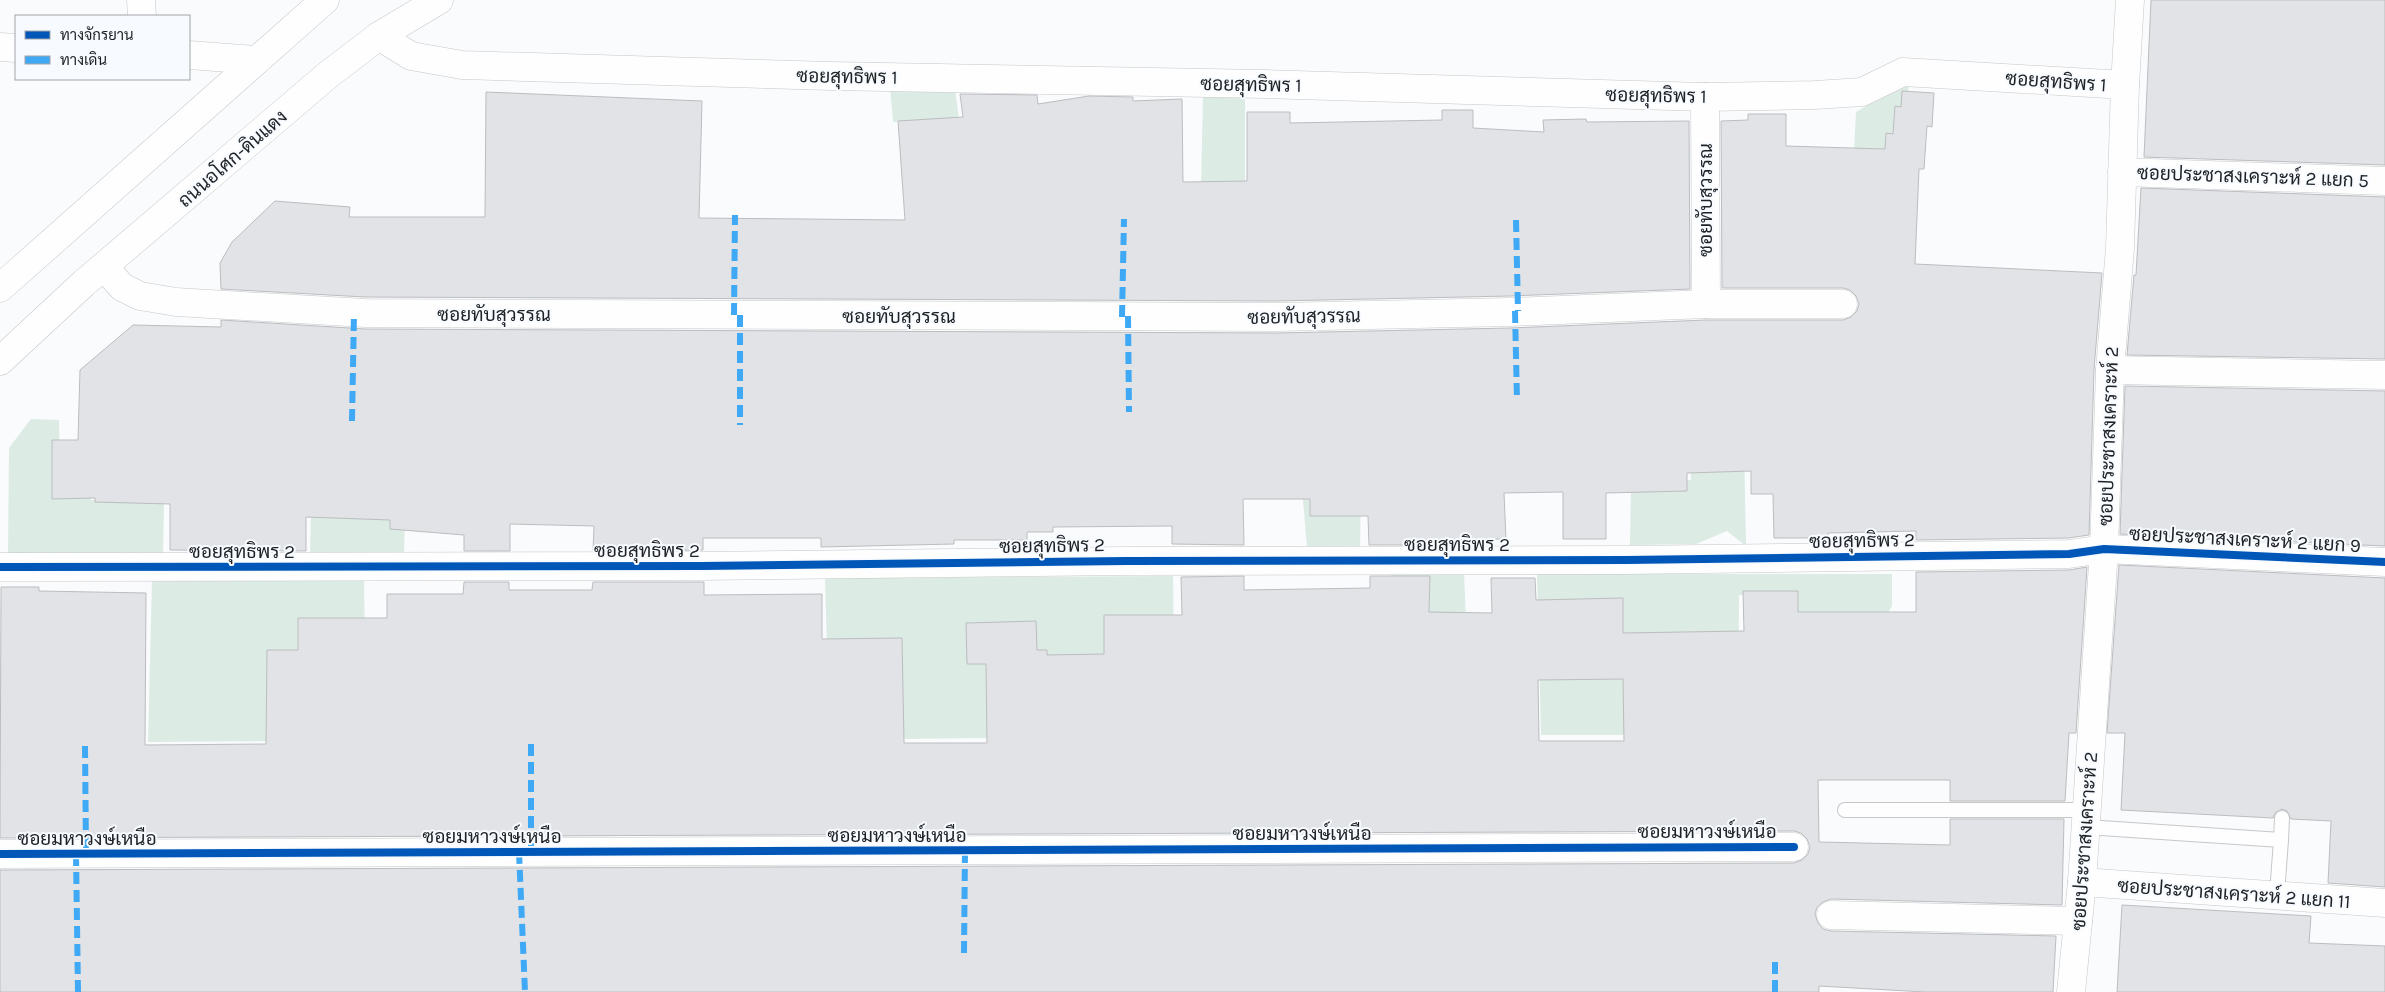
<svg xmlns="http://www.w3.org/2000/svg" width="2385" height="992" font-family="Karla,Sarabun,sans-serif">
  <rect width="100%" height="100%" fill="#f9fbfd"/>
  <g fill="#dcebe3">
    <polygon points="1899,86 1909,86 1889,195 1852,191 1856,112"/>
    <polygon points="890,87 955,88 959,120 893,122"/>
    <polygon points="1245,96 1245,187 1201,189 1203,97"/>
    <polygon points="1743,392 1746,546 1727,531 1696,544 1630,545 1631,484 1691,480 1690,394"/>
    <polygon points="31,419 59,420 60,493 91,493 91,500 164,501 163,555 8,557 9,448"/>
    <polygon points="1361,484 1360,548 1307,547 1302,488"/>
    <polygon points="311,511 405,514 404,554 310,556"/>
    <polygon points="1391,574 1464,574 1467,645 1389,634"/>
    <polygon points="1537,574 1892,574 1892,606 1872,640 1794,617 1792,596 1739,595 1738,697 1629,735 1541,735"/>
    <polygon points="1173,576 1174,653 991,704 987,738 897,739 827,651 825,578"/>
    <polygon points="152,580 364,581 365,650 273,741 148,742"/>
  </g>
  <g fill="#e1e3e6" stroke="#bbbdbf" fill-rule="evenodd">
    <polygon points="2151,0 2385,0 2385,165 2144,157"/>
    <polygon points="1902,91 1934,93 1932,127 1927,126 1924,169 1919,169 1915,264 2102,273 2094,369 2089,535 2068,538 1916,540 1916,531 1828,533 1828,538 1774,538 1773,494 1751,494 1751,471 1687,473 1687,491 1606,493 1606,539 1563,539 1563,492 1504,493 1506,539 1430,540 1430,545 1369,545 1368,516 1310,516 1310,499 1243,499 1244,545 1172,544 1172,526 1053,527 1053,532 1027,532 1027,540 954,540 954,544 821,547 821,538 703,538 703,550 593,551 594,526 510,524 510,551 464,551 464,535 390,529 390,520 306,517 306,551 170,550 170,504 95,502 95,498 52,499 52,440 78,440 80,370 133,325 221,327 221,320 365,329 1276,333 1510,328 1706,320 1843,320 1851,317 1857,311 1859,304 1856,296 1850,290 1843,288 1722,288 1721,121 1748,120 1748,114 1786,114 1786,146 1885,149 1886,133 1893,134 1895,106 1901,107"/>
    <polygon points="486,92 702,101 699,218 905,220 898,121 963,117 960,94 1037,95 1038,104 1089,96 1133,97 1133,101 1182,99 1183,182 1247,181 1247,112 1290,112 1290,123 1442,120 1442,110 1473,110 1473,128 1544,132 1543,120 1586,119 1587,122 1689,121 1690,289 1510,296 1276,301 365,297 221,289 220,263 232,242 275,201 350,207 349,217 485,217"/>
    <polygon points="2141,188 2385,197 2385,359 2127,355 2134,275 2136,275"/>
    <polygon points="2125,386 2385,391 2385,546 2120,534"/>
    <polygon points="2119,565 2385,578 2385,887 2328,883 2331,821 2291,819 2287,811 2282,809 2275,813 2273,818 2121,810 2125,733 2107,733"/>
    <path d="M2087 567 2076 733H2069L2065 801H1950V780H1818L1819 842 1950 845V819H2064L2062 905 1831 899 1823 902 1817 907 1815 914 1818 923 1823 929 1831 931 2056 936 2053 992H1925L1819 986V992H0V870L1794 863 1802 860 1808 854 1810 847 1807 839 1801 833 1794 831 0 838 1 587H39V591L146 593 145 745 266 744 267 650H298V618H387V594H463L464 582H509V590H592L593 582H704V595L822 594V639L902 638 904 743H987L986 664H967L966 623 1036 621 1037 650H1047V655L1104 654V615H1182L1181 577 1244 576V590L1370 588V576H1430L1429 612 1492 613 1491 578H1535L1536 600 1623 598V633L1744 631 1743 591H1798V612H1916V572L2069 570ZM1623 679 1624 741H1539L1538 680Z"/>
    <polygon points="2122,905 2311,916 2309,943 2385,946 2385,992 2117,992"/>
  </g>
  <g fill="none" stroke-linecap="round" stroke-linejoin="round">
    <defs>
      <g id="service">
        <polyline points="1845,810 2087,810"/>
        <polyline points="2086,827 2281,840 2277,894"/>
        <polyline points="2281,840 2282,818"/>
      </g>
      <g id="minor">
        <polyline points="141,0 142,16"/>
        <polyline points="379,36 411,56 462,65 831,76 1264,84 1705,97 1815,95 1862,92 1903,72 2125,85"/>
        <polyline points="0,47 16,48"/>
        <polyline points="189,55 256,60"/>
        <polyline points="1705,97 1706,304"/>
        <polyline points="2122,172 2385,181"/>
        <polyline points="104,267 122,287 140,296 176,302 365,313 1276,317 1510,312 1706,304 1843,304"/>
        <polyline points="2110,370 2385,375"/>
        <polyline points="0,567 701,566 1126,561 1626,560 2069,554 2104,549 2385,562"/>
        <polyline points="0,854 1794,847"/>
        <polyline points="2082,882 2385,903"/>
        <polyline points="1831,915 2078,921"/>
        <polyline points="2071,992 2082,882 2104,549 2110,370 2120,248 2125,85 2130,0"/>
      </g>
      <g id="primary">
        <polyline points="0,288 325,0"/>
        <polyline points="0,361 84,283 329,74 379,36 439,0"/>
      </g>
    </defs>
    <use href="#service" stroke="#c5c7c9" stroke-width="16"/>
    <use href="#minor" stroke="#c5c7c9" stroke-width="29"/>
    <use href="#primary" stroke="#c5c7c9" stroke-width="29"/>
    <use href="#service" stroke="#fefeff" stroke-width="14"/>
    <use href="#minor" stroke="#fefeff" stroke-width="28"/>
    <use href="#primary" stroke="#fefeff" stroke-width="28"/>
    <g stroke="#3fa9f5" stroke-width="6" stroke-dasharray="12 6" stroke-linecap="butt">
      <polyline points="1516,220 1518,311"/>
      <polyline points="1515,311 1517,400"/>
      <polyline points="734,315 735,215"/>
      <polyline points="740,315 740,425"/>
      <polyline points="1128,316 1129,412"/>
      <polyline points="1122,317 1124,219"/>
      <polyline points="352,421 354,313"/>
      <polyline points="531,744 531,852"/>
      <polyline points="85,746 86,854"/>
      <polyline points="519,852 525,992"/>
      <polyline points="76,854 78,992"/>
      <polyline points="964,953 965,850"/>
      <polyline points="1775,992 1775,957"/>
    </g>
    <defs>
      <g id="cycleway">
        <polyline points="0,567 701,566 1126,561 1626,560 2069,554 2104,549 2385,562"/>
        <polyline points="0,854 1794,847"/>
      </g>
    </defs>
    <use href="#cycleway" stroke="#f7fbff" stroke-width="11"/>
    <use href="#cycleway" stroke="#0057b8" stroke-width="8"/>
  </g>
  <g text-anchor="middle" stroke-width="4" stroke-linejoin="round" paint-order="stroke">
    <g font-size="19" fill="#1f2124" stroke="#f7fbff">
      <text transform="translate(847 76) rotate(1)" y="7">ซอยสุทธิพร 1</text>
      <text transform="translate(2056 81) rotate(4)" y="7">ซอยสุทธิพร 1</text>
      <text transform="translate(1251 84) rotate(1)" y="7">ซอยสุทธิพร 1</text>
      <text transform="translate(1656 95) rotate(1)" y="7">ซอยสุทธิพร 1</text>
      <text transform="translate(232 158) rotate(-41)" y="7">ถนนอโศก-ดินแดง</text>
      <text transform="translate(2253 176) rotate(2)" y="7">ซอยประชาสงเคราะห์ 2 แยก 5</text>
      <text transform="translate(1705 200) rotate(-90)" y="7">ซอยทับสุวรรณ</text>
      <text x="494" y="321">ซอยทับสุวรรณ</text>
      <text x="899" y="323">ซอยทับสุวรรณ</text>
      <text transform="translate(1304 316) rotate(-1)" y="7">ซอยทับสุวรรณ</text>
      <text transform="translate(2108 436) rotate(-88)" y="7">ซอยประชาสงเคราะห์ 2</text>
      <text transform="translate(2245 539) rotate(3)" y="7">ซอยประชาสงเคราะห์ 2 แยก 9</text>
      <text transform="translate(1862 540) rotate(-1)" y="7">ซอยสุทธิพร 2</text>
      <text x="1457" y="551">ซอยสุทธิพร 2</text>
      <text transform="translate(1052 545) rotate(-1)" y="7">ซอยสุทธิพร 2</text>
      <text x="647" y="557">ซอยสุทธิพร 2</text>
      <text x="242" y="558">ซอยสุทธิพร 2</text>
      <text x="1707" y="838">ซอยมหาวงษ์เหนือ</text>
      <text x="1302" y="840">ซอยมหาวงษ์เหนือ</text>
      <text x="897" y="842">ซอยมหาวงษ์เหนือ</text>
      <text x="492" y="843">ซอยมหาวงษ์เหนือ</text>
      <text x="87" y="845">ซอยมหาวงษ์เหนือ</text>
      <text transform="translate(2084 841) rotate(-86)" y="7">ซอยประชาสงเคราะห์ 2</text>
      <text transform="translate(2234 893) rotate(4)" y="7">ซอยประชาสงเคราะห์ 2 แยก 11</text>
    </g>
  </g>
  <rect x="15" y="15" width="175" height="65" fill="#f7fbff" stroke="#a1a4a7"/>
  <rect x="25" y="31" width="25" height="8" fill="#0057b8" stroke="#a1a4a7"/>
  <text x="60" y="40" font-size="15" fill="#1f2124">ทางจักรยาน</text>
  <rect x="25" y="56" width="25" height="8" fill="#3fa9f5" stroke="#a1a4a7"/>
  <text x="60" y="65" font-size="15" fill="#1f2124">ทางเดิน</text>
</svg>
